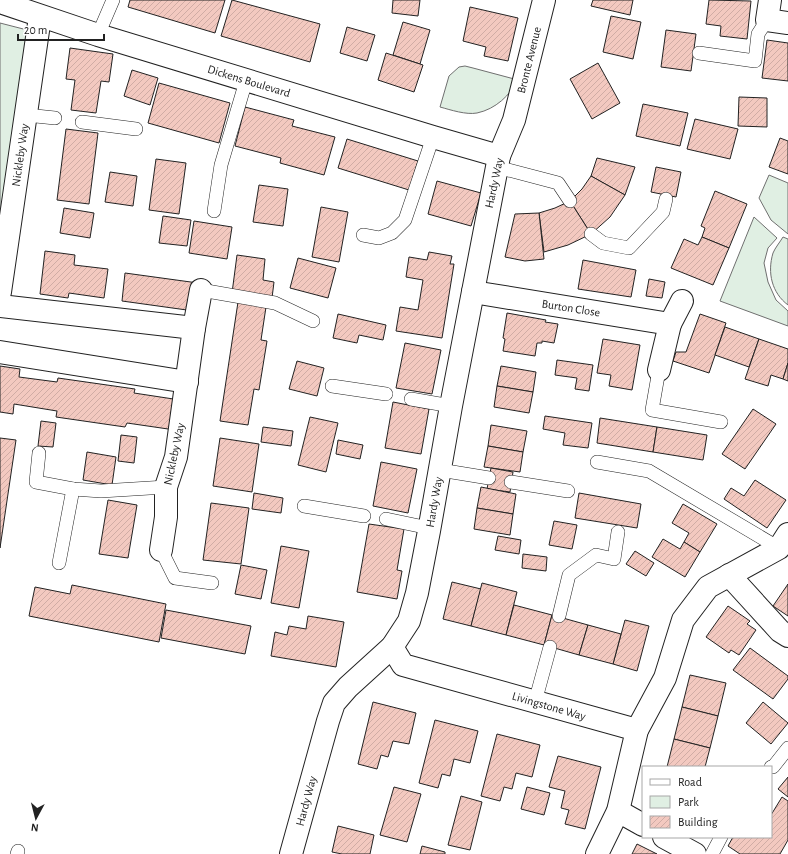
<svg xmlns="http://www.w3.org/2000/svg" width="788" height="854" font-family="'Alegreya Sans',sans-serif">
  <defs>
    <pattern id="building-hatch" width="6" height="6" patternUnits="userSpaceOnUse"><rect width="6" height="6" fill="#f3c9c0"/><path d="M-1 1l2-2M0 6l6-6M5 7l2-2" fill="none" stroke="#d0aca5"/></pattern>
  </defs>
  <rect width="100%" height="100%" fill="#fff"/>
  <g fill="#e0efe3" stroke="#6f6f6f">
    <polygon points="0,23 35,32 0,285"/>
    <path d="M465 66 473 68 518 80C510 95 496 109 477 113 466 115 451 110 440 107L449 76 459 67Z"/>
    <polygon points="769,175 788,183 788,234 771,220 759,198"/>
    <polygon points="754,217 777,238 768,248 764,263 768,282 776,300 788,311 788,326 720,301"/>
    <path d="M783 237 788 239V305C772 293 767 273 773 253 775 248 780 242 783 237Z"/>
  </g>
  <g fill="url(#building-hatch)" stroke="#222">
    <polygon points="130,0 225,0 215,33 128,7"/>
    <polygon points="232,0 320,24 310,62 221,36"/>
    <polygon points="393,0 420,0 418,16 392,13"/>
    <polygon points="593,0 633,0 630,15 591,6"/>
    <polygon points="709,0 751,1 747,39 720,36 721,26 706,24"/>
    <polygon points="470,7 518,18 508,61 484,56 486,47 463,41"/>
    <polygon points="611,16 641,22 633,59 603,52"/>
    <polygon points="403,22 430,30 420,64 393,55"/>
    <polygon points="347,27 375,35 367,61 340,53"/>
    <polygon points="666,30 696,34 691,71 661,67"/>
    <polygon points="767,40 788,43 788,81 762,78"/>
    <polygon points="70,48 113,54 109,82 101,81 96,113 71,110 75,80 66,79"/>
    <polygon points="386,53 423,65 414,92 378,80"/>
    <polygon points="598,63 620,103 592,119 570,79"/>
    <polygon points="132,70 158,78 150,105 124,96"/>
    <polygon points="159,83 230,103 219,143 148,123"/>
    <polygon points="739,97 767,98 767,127 738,126"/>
    <polygon points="643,104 688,113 680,146 636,136"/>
    <polygon points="245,107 294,120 292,126 335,137 324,175 280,163 281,158 235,146"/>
    <polygon points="695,119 738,129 730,159 687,149"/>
    <polygon points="66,129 98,133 89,204 57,200"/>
    <polygon points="780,138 788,141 788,174 769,167"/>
    <polygon points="347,139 418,161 409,190 338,168"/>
    <polygon points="597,158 635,167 625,195 591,176"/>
    <polygon points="156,159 186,163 179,214 149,210"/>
    <polygon points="656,167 681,172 676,197 651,192"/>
    <polygon points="110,172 137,176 133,206 105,202"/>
    <polygon points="591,176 625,195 610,217 591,234 570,201 582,189"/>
    <polygon points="437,181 481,193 471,226 428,214"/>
    <polygon points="259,185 288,189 283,226 253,222"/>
    <polygon points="715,191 747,204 729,248 702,237 705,228 701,226"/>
    <polygon points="570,201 591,234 568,245 544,252 539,213 555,208"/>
    <polygon points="321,207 348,212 339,262 312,257"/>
    <polygon points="64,208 94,213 90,238 60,233"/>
    <polygon points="539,213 544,259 525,261 505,257 515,214"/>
    <polygon points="163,216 191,220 187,246 159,243"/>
    <polygon points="194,221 232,227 227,259 189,253"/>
    <polygon points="702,237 729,248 713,285 671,268 684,239 698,245"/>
    <polygon points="45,251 75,255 74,265 108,269 104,298 69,293 68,298 40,294"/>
    <polygon points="429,252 452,256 450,264 454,264 442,338 396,331 400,307 418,310 423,280 406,277 409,257 427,260"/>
    <polygon points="237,255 265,259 263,280 274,282 272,298 232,293"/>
    <polygon points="298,258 336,268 328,298 290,288"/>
    <polygon points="583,260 636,270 631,297 578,289"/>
    <polygon points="125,273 198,283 194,311 122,301"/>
    <polygon points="649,279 665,282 662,298 646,296"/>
    <polygon points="238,302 266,307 261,340 267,341 259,390 254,389 248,425 220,421"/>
    <polygon points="507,313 546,320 545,322 558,324 554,343 542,341 542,343 537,343 535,356 503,351 505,339 503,338"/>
    <polygon points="338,314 386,325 383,340 359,335 357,343 333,338"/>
    <polygon points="700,314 726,323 709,373 673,361 676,352 686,352"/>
    <polygon points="725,327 759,339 749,367 715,355"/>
    <polygon points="603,339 640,345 632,390 609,386 611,375 597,373"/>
    <polygon points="759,339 788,349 788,363 783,379 771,375 768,386 745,379"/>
    <polygon points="405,343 441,350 432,394 396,388"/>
    <polygon points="557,360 593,365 589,391 575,389 577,378 555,375"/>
    <polygon points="297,361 324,368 317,396 289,389"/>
    <polygon points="788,363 788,381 783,379"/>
    <polygon points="0,366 20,369 19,377 57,382 58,378 135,389 134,393 180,400 175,430 127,423 125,427 56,417 57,411 14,404 13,414 0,412"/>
    <polygon points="501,366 536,372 533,392 497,386"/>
    <polygon points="497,386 533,392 529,413 494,407"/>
    <polygon points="393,402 429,409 421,454 385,448"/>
    <polygon points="753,409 776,424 745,469 722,454"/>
    <polygon points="545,416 592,423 588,448 563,445 565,433 543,429"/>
    <polygon points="310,417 338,423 326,472 298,465"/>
    <polygon points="600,418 657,427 653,452 597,443"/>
    <polygon points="41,421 56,423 53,447 38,446"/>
    <polygon points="491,425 527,431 523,452 488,446"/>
    <polygon points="263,427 293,431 291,446 261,442"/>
    <polygon points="657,427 707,435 703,460 653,452"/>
    <polygon points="121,435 137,437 134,463 118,461"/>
    <polygon points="0,438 16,440 0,548"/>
    <polygon points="220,438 259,444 252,492 213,486"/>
    <polygon points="338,440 363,445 360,459 336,454"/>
    <polygon points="488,446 523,452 520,472 484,467"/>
    <polygon points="87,452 116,457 112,485 83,480"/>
    <polygon points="381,462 417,469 408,513 373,506"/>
    <polygon points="491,468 513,472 510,492 487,489"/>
    <polygon points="755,480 786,500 767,528 724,499 731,488 744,496"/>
    <polygon points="481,487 516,494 513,514 477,508"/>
    <polygon points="254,493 283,498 281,513 252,509"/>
    <polygon points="579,493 641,504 637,528 575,518"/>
    <polygon points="108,500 137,505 128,558 99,554"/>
    <polygon points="211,503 249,508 241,564 203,560"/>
    <polygon points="683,504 717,524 700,552 684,542 689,533 672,523"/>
    <polygon points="477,508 513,514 510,535 474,529"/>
    <polygon points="554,521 577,525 572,549 549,545"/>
    <polygon points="369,524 404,529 397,570 402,571 397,599 357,592"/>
    <polygon points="498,536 521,540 519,554 495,550"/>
    <polygon points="663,539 680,549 684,542 700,552 685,577 652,557"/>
    <polygon points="281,546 309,551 299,608 271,603"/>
    <polygon points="635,551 654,563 646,576 626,564"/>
    <polygon points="523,554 547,557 546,571 522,568"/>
    <polygon points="241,565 267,570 261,599 235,594"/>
    <polygon points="452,582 481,589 471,626 443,619"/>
    <polygon points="482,583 517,592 506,635 471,626"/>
    <polygon points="788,584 788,616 773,606"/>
    <polygon points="72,585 166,604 159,642 29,616 35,587 70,594"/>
    <polygon points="514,605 552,615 544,645 506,635"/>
    <polygon points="728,606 750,621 747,624 756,630 739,655 731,650 729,653 706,637"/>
    <polygon points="166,610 251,626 245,654 161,638"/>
    <polygon points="552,615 588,625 579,655 544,645"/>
    <polygon points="308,616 344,622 336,667 271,656 275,632 287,635 289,626 306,629"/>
    <polygon points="625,620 649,626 637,671 613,664"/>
    <polygon points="588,625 621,634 613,664 579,655"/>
    <polygon points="750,648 788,676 788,679 773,699 733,670"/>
    <polygon points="690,675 726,683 718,716 682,707"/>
    <polygon points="373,702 416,713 409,744 393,741 388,757 381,755 377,769 358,764"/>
    <polygon points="763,702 788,723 771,744 746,723"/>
    <polygon points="682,707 718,716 710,748 674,739"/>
    <polygon points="435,720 478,731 470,763 454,759 450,776 442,774 438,788 419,783"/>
    <polygon points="497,734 540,745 532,777 516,773 512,789 504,787 500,801 481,796"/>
    <polygon points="674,739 710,748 705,767 667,767"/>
    <polygon points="558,756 601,767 585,829 565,824 569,810 561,808 565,791 549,787"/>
    <polygon points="788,777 788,797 778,789"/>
    <polygon points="394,787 421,794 407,842 380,835"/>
    <polygon points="527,787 550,793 544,815 521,809"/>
    <polygon points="461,796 482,802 470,850 448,845"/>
    <polygon points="782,797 788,801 788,840 780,854 740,854 728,846 733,837 771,837 771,815"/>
    <polygon points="338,826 374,835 370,854 342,854 332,852"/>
    <polygon points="637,844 657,854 632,854"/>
    <polygon points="422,846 445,852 445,854 420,854"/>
  </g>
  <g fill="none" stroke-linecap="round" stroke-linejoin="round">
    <defs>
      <g id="lane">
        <polyline points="98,35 113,0"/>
        <polyline points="699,53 755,61 758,34 767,20"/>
        <polyline points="26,115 55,118"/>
        <polyline points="82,122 136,129"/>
        <polyline points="497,167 558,183 570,201"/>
        <polyline points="214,211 221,165 246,81"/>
        <polyline points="591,234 603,243 629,248 663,212 666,199"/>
        <polyline points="363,235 379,238 392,233 405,220 433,137"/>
        <polyline points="201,290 275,303 313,321"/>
        <polyline points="659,370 652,410 721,422"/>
        <polyline points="332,386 386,394"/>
        <polyline points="411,399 451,406"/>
        <polyline points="39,453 36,482 73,489 101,491 166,487"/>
        <polyline points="597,462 649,471 779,548"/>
        <polyline points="440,470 489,478"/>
        <polyline points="511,482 568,491"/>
        <polyline points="304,506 364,516"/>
        <polyline points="386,519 429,528"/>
        <polyline points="161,550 175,578 212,583"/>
        <polyline points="59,563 73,489"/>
        <polyline points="559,616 569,575 596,555 614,559 618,532"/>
        <polyline points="535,702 550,647"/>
        <polyline points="771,767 773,767 788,748"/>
        <polyline points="17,854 18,851"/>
        <polyline points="712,854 721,837"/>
      </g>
      <g id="street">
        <polyline points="770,0 767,20 788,23"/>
        <polyline points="0,2 98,35 433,137 499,156"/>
        <polyline points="0,292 40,17"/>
        <polyline points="473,292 670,324 659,370"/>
        <polyline points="0,306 194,328 176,457 166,487 166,517 161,550"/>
        <polyline points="670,324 682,301"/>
        <polyline points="194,328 201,290"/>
        <polyline points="0,352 187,382"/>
        <polyline points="729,575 780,631 788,636"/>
        <polyline points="392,647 403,665 637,730"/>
        <polyline points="618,811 643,825"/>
        <polyline points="664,837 695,854"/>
        <polyline points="291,854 328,721 334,703 348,687 392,647 409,621 417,593 429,531 451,406 497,167 499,156 514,120 544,0"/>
        <polyline points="597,854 618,811 637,730 665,678 683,620 708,587 779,548 788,534"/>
      </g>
    </defs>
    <use href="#lane" stroke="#222" stroke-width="14"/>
    <use href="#street" stroke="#222" stroke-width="24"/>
    <use href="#lane" stroke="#fff" stroke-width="13"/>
    <use href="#street" stroke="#fff" stroke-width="22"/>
  </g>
  <g text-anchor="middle" stroke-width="3" stroke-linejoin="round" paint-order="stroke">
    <g font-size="12" fill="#222" stroke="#fff">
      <text transform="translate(529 60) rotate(-76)" y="4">Bronte Avenue</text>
      <text transform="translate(249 81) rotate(17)" y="4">Dickens Boulevard</text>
      <text transform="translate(20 155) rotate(-82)" y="4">Nickleby Way</text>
      <text transform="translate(494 183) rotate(-78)" y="4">Hardy Way</text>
      <text transform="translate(571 308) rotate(9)" y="4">Burton Close</text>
      <text transform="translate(174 454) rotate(-78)" y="4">Nickleby Way</text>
      <text transform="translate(434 502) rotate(-80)" y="4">Hardy Way</text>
      <text transform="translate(549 706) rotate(16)" y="4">Livingstone Way</text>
      <text transform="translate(306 801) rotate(-75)" y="4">Hardy Way</text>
    </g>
  </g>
  <rect x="642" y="766" width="130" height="72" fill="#ffffff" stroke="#a7a7a7"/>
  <rect x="650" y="779" width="20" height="6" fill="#ffffff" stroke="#a7a7a7"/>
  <text x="678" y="786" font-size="12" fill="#222222">Road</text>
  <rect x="650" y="796" width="20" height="12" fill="#e0efe3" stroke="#a7a7a7"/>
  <text x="678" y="806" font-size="12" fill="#222222">Park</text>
  <rect x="650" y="816" width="20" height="12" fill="url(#building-hatch)" stroke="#a7a7a7"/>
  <text x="678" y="826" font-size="12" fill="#222222">Building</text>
  <g transform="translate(36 818) rotate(187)" stroke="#ffffff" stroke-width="3" paint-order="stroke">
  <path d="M0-3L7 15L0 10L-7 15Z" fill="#222222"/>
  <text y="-6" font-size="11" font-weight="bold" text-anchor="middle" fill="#222222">N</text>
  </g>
  <path d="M18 34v6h86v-6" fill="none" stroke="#222222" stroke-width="2"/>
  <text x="24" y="34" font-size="12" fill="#222222" stroke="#ffffff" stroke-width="3" paint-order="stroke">20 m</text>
</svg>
